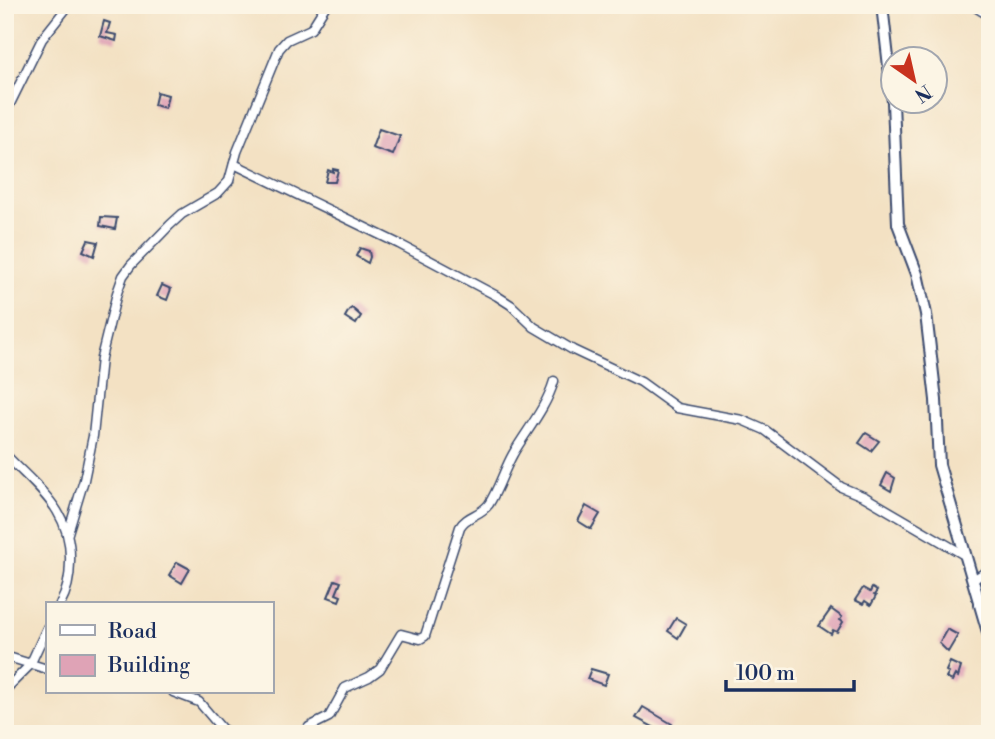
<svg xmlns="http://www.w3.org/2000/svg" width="995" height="739" font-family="'Libre Bodoni',serif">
  <rect width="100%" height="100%" fill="#fcf5e5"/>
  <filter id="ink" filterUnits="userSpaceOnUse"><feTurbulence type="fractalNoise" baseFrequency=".0143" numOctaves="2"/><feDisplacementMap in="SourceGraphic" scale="14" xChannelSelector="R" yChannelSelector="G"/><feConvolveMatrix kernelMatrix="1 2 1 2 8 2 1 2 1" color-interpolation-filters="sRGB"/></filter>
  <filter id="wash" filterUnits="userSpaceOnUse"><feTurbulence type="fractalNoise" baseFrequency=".00686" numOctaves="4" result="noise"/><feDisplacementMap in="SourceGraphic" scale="28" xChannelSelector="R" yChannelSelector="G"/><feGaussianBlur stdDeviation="1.57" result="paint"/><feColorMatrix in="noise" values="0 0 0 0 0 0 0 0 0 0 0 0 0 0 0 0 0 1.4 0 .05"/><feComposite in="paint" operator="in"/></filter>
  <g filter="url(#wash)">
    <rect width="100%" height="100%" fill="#f3e1c3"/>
    <g id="blocks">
      <g fill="#dfa3b6">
        <polygon points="104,21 110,23 107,33 117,35 116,41 100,36"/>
        <polygon points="157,92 168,95 165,108 154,105"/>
        <polygon points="379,129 400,136 393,155 372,148"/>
        <polygon points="333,169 338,170 335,182 325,182 328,170 333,172"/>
        <polygon points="101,217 117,218 115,229 100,226"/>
        <polygon points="88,240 98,242 94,256 83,251"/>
        <polygon points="360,248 369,251 370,257 368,263 356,256"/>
        <polygon points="162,285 171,289 167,300 157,296"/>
        <polygon points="352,308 361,316 356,324 345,317 349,310"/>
        <polygon points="866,433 879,441 871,451 859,443"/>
        <polygon points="887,473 895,478 891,491 881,485"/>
        <polygon points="586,506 600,514 591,529 578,521"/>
        <polygon points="177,562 190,569 182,583 169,575"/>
        <polygon points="335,580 341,582 336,594 341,596 339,601 328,597"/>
        <polygon points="863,588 870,592 872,588 877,591 874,595 876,596 871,605 865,601 863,604 855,600"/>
        <polygon points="831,609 842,617 840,620 843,622 837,632 833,630 831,634 819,626"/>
        <polygon points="676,618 686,624 678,638 668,631"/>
        <polygon points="947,629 958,635 948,652 939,643"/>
        <polygon points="950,662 961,667 958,677 955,675 952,681 946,678 949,673 946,671"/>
        <polygon points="591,669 608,674 604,685 587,679"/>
        <polygon points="643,707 672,724 666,734 636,718"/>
      </g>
    </g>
  </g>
  <g filter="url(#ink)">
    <use href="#blocks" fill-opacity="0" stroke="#3b4a6d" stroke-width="2"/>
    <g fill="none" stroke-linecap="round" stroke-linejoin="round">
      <defs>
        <g id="minor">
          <polyline points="972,5 990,16"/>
          <polyline points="5,114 42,39 69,5"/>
          <polyline points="234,164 399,244 497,296 511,305 534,327 573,350 641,382 677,408 742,420 765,430 841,487 865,497 966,556"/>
          <path d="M5 454C38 489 72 510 70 562 70 577 67 592 60 604"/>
          <polyline points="68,533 84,480 93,436 101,358 117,293 123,276 131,265 170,225 182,214 218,193 229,181 237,152 279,49 287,40 311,29 326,5"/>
          <polyline points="973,580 990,569"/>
          <polyline points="5,656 47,669"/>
          <polyline points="5,690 30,665 47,628"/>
          <polyline points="173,692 199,702 222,729 230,734"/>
          <path d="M303 734 309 727 329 717 345 688 369 677 380 669 401 634 420 639 425 636 460 527C467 515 480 516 489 504 499 488 504 470 513 454 527 430 546 408 554 381"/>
        </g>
        <polyline id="secondary" points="882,5 893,102 898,224 917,274 926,314 936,400 939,465 990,639"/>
      </defs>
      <use href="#minor" stroke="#3b4a6d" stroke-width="11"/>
      <use href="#secondary" stroke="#3b4a6d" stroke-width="14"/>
      <use href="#minor" stroke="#fff" stroke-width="8"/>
      <use href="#secondary" stroke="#fff" stroke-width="10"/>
    </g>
  </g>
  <rect width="995" height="739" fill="none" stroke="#fcf5e5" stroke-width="28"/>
  <rect x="46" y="602" width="228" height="91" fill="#fcf5e5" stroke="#a2a6af" stroke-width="2"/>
  <rect x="60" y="625" width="35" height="10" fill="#ffffff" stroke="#a2a6af" stroke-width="2"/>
  <text x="108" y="638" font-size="21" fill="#1b2f5e">Road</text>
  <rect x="60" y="655" width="35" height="21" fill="#dfa3b6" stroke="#a2a6af" stroke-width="2"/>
  <text x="108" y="672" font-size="21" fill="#1b2f5e">Building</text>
  <g transform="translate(914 80) rotate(146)"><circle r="33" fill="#fcf5e5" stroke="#a2a6af" stroke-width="2"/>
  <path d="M0-5L12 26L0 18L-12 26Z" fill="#c8321e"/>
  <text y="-10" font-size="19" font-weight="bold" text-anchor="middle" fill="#1b2f5e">N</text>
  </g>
  <path d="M726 680v10h128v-10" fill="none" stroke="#1b2f5e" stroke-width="3.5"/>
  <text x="736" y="680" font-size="21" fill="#1b2f5e" stroke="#fcf5e5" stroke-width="5" paint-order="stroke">100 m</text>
</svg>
